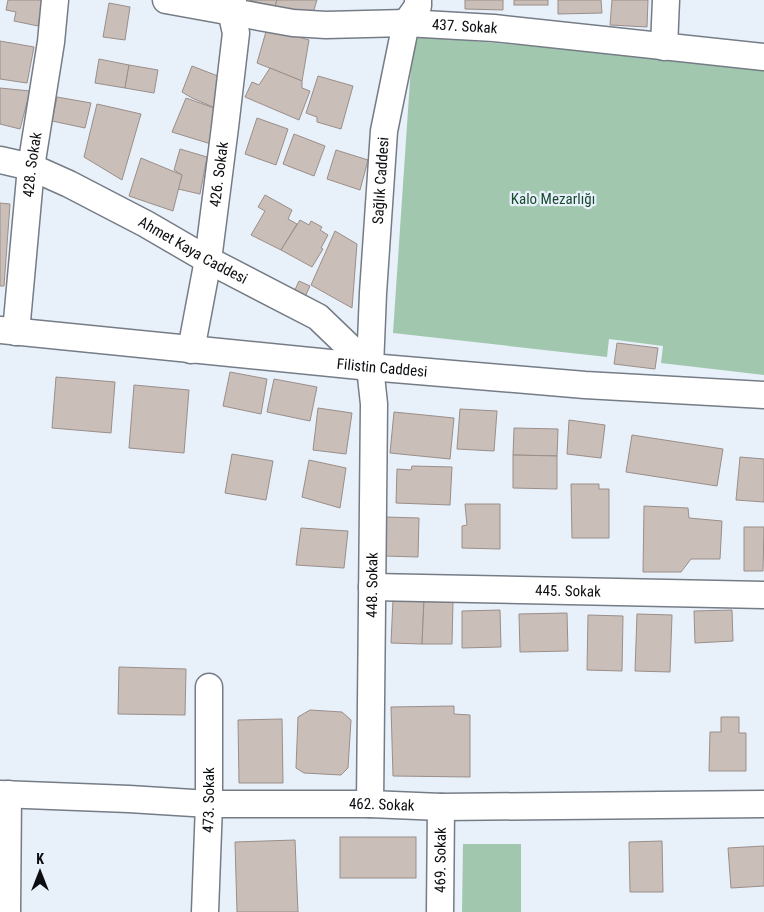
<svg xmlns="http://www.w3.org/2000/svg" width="764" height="912" font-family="'Roboto Condensed',sans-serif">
  <rect width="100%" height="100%" fill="#e8f0fa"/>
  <g fill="#a1c7ae">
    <polygon points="413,36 764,66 764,375 661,363 663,346 609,339 607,357 393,333"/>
    <polygon points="463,844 521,844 521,912 462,912"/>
  </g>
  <g fill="#cabeb8" stroke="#9a8e89">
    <polygon points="8,0 43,0 38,26 14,21 16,12 6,10"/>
    <polygon points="249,0 277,0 275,7"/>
    <polygon points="277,0 317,0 312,16 275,7"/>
    <polygon points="465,0 503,0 503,10 465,9"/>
    <rect x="514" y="0" width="34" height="5"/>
    <polygon points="558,0 601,0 602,13 558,14"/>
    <polygon points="612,0 648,0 647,27 610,25"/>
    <polygon points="109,3 130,7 125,40 103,37"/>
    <polygon points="267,28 309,40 302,81 257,63"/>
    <polygon points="0,41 34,47 27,83 0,79"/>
    <polygon points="99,59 129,65 125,88 95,83"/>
    <polygon points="129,65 158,70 154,93 125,88"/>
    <polygon points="192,66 223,78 213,107 192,98 182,92"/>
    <polygon points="270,68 302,81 302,88 310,91 299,120 245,97 252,82 259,85"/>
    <polygon points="318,76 353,86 341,129 317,122 317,117 306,113"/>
    <polygon points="0,88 30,91 20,129 0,124"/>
    <polygon points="57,97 91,103 85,128 52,121"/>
    <polygon points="186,98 217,109 211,144 172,132"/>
    <polygon points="97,104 141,114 122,180 84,157"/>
    <polygon points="257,118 288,129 276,165 245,154"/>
    <polygon points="294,134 325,146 314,176 283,164"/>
    <polygon points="180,149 207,157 200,194 178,189 182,175 174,170"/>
    <polygon points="336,150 368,160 360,190 327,179"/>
    <polygon points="141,158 182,175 173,211 129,196"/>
    <polygon points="265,195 292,210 288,219 297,224 281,250 251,235 265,211 258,207"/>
    <polygon points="0,203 10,204 4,286 0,286"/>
    <polygon points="300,220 309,225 311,221 322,227 320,230 328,235 321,248 323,249 312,267 281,250"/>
    <polygon points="335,231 357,244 352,308 311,285"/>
    <polygon points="299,281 310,286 304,299 293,294"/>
    <polygon points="617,343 658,348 655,369 614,364"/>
    <polygon points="230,372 267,379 261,414 223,406"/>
    <polygon points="56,377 115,382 111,433 52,428"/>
    <polygon points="274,379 317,387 310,421 267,412"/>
    <polygon points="134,385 189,390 184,453 129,448"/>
    <polygon points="318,408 352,413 346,454 313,450"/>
    <polygon points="460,409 497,411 494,451 457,449"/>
    <polygon points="394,412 454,418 450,459 390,453"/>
    <polygon points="569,420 605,425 601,458 567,454"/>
    <polygon points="514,428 558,429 557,456 513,455"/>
    <polygon points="632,435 723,449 717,486 626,472"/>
    <polygon points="232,454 273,461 266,500 225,493"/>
    <polygon points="513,455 557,456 557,489 513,488"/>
    <polygon points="740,457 764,459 764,502 736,500"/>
    <polygon points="309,460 346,468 340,508 302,497"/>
    <polygon points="412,466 452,467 450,505 396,503 397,469 411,470"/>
    <polygon points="571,484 599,484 599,489 609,489 609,538 572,538"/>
    <polygon points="465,504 500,504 500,549 462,548 462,526 467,525"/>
    <polygon points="644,506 688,508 689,518 722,521 720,559 691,559 681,572 643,572"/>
    <polygon points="386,517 419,518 418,557 385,556"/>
    <polygon points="744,527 764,527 763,571 744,571"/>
    <polygon points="301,528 348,531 344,568 296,565"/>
    <polygon points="393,599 424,600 422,644 391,643"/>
    <polygon points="424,600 453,601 452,644 422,644"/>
    <polygon points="500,610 501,647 462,648 462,611"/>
    <polygon points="732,610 733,641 695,643 694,611"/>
    <polygon points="567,613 568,651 520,652 519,614"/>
    <polygon points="637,614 672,615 670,672 635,671"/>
    <polygon points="588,615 623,616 622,671 587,670"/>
    <polygon points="119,667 186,669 185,715 118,714"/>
    <polygon points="454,706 454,714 470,715 470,777 393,776 391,707"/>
    <polygon points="310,710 342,712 351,720 348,768 341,775 304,773 296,768 298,717"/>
    <polygon points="721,717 739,717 739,733 746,733 746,771 709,771 710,732 721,732"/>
    <polygon points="282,719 283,783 239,783 238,720"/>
    <rect x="340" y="837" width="76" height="41"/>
    <polygon points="295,840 298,912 237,912 235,842"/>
    <polygon points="662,841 663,892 630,892 629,842"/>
    <polygon points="764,846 764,886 731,888 728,848"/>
  </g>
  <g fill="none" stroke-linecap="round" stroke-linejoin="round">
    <defs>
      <g id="minor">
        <path id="s1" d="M166 0 293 23 326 25 406 23 494 28 764 57"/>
        <polyline points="664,47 666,0"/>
        <path id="s2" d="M0 160 31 167 69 184 146 224 208 260 318 317 370 367"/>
        <path id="s3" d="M0 330 370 367 585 385 764 395"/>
        <path id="s4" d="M16 332 31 167 51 42 55 0"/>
        <path id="s5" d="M191 350 208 260 225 127 236 33 231 11 233 0"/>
        <path id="s6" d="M372 587 764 595"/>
        <path id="s7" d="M0 794 129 799 209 804H370L441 807 764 804"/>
        <path id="s8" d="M370 804 374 404 370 367 373 293 384 131 406 23 418 6V0"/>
        <polyline points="7,912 8,794"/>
        <path id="s9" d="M205 912 209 804V687"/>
        <path id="s10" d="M440 912 441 807"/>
      </g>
    </defs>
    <use href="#minor" stroke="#757c85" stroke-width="29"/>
    <use href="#minor" stroke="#fff" stroke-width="26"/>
  </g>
  <g text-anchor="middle" stroke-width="4.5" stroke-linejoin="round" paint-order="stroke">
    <g font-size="15" fill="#0b0d10" stroke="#e8f0fa">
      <text dy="5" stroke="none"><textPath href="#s1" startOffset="301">437. Sokak</textPath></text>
      <text dy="5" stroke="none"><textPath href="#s4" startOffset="168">428. Sokak</textPath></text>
      <text dy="5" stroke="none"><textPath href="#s5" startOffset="178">426. Sokak</textPath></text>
      <text dy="5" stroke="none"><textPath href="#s8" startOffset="624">Sağlık Caddesi</textPath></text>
      <text dy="5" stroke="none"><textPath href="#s2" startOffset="214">Ahmet Kaya Caddesi</textPath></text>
      <text dy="5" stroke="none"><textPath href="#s3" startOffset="384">Filistin Caddesi</textPath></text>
      <text dy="5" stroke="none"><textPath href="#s8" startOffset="219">448. Sokak</textPath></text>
      <text dy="5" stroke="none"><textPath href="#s6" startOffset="196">445. Sokak</textPath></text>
      <text dy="5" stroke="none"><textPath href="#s9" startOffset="112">473. Sokak</textPath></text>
      <text dy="5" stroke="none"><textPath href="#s7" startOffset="382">462. Sokak</textPath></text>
      <text dy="5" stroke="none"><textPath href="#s10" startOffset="52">469. Sokak</textPath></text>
    </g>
    <g font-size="15" fill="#184a2f" stroke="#e8f0fa">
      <text x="553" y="204">Kalo Mezarlığı</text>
    </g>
  </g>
  <g transform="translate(40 872)" stroke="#e8f0fa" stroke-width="4" paint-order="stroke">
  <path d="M0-4L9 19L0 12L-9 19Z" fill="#0b0d10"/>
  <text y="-8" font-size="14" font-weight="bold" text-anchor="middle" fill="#0b0d10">K</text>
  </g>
</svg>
